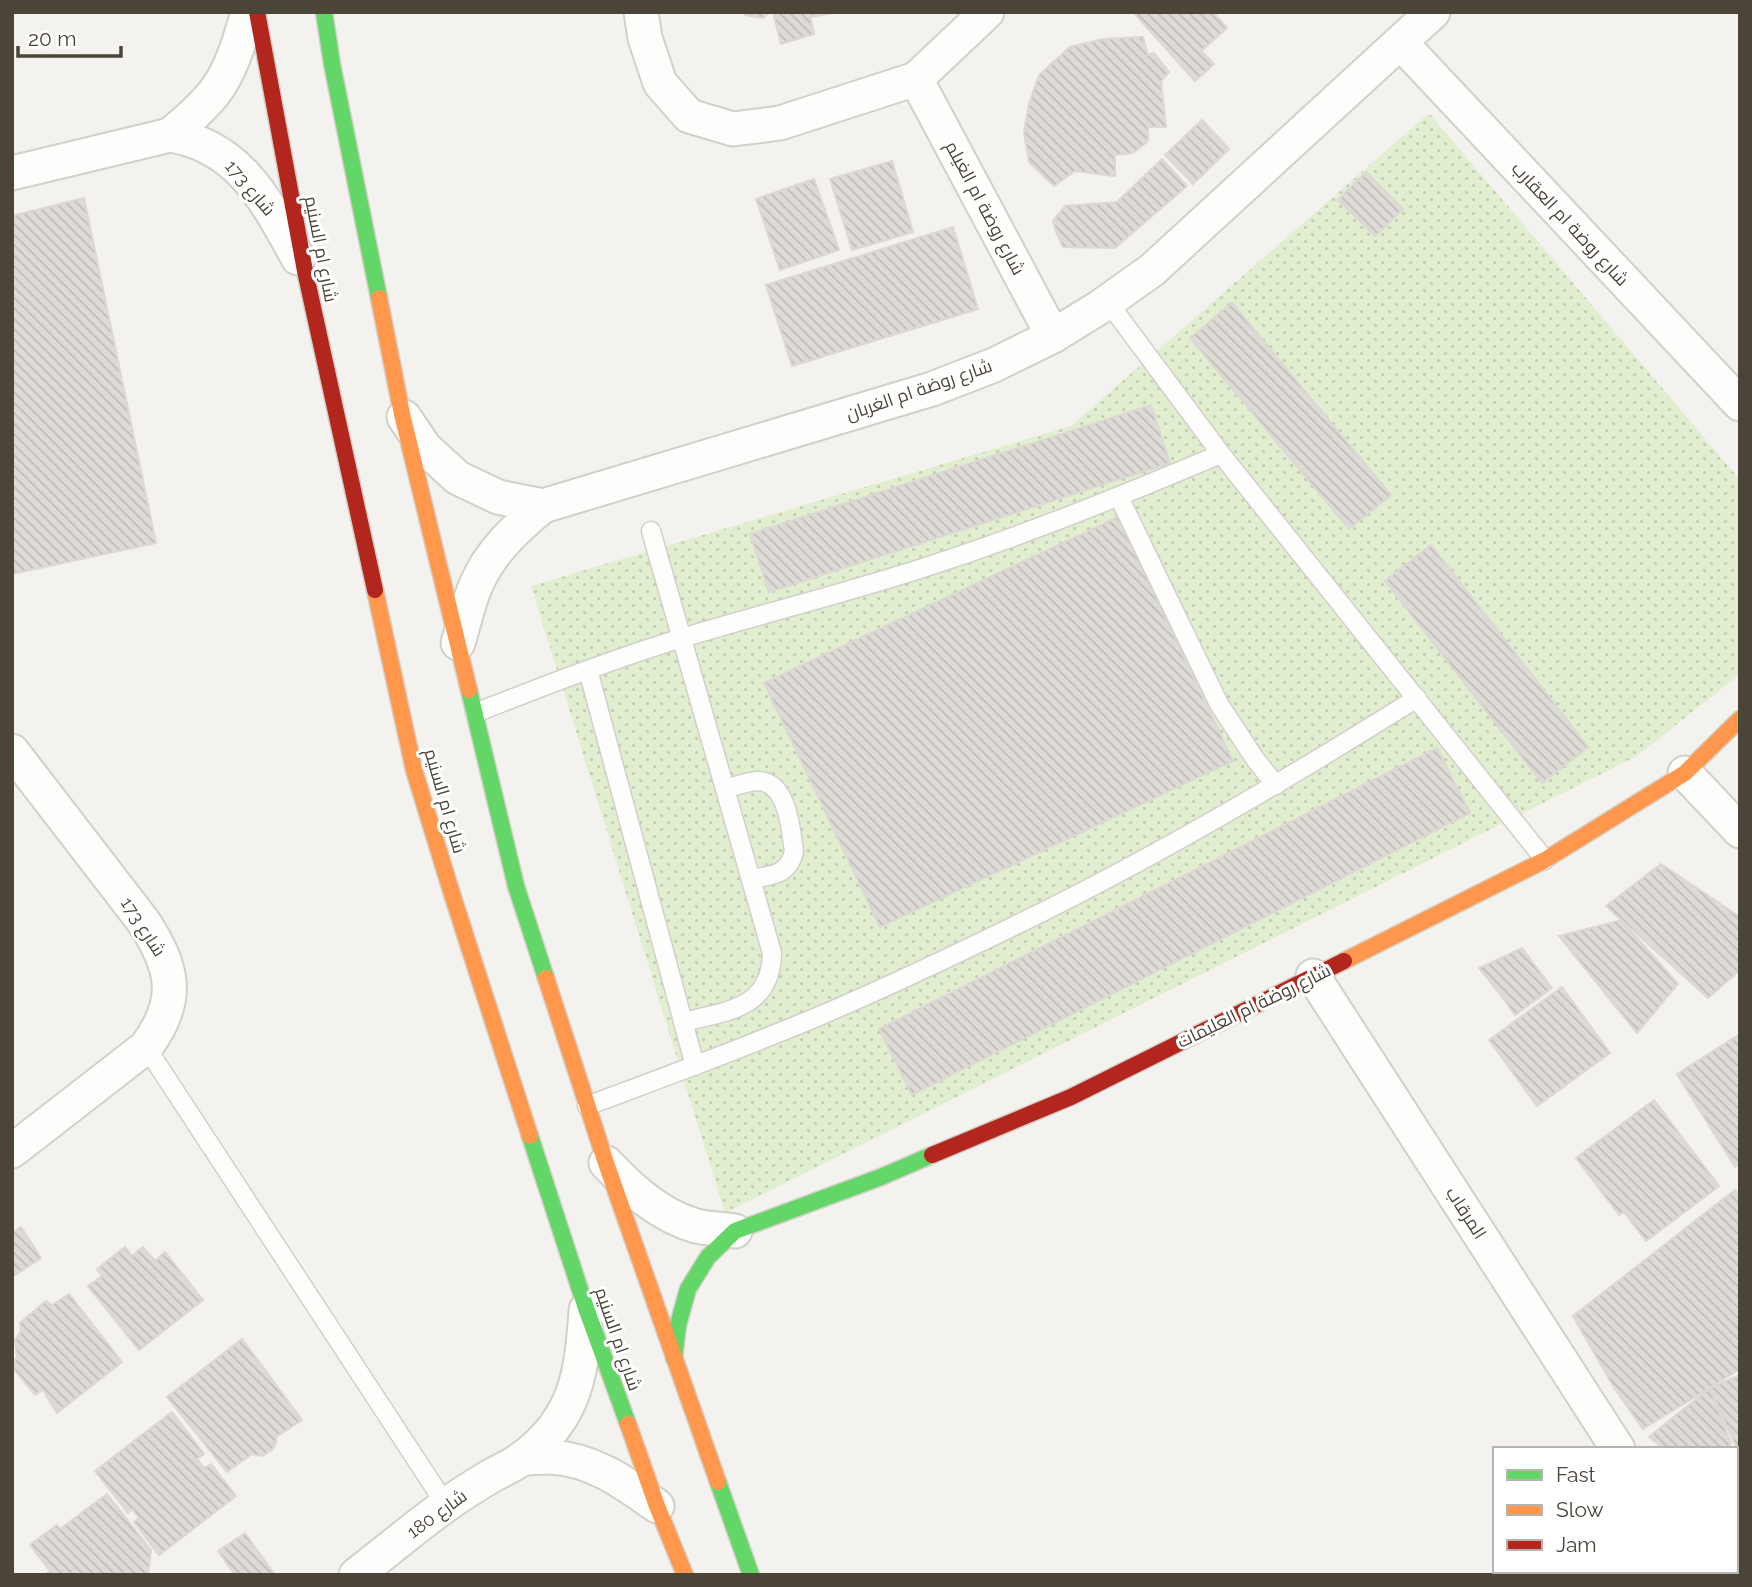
<svg xmlns="http://www.w3.org/2000/svg" width="1752" height="1587" font-family="Raleway,Cairo,sans-serif">
  <defs>
    <pattern id="grass-dots" width="8" height="8" patternUnits="userSpaceOnUse" patternTransform="scale(1.75)"><rect width="8" height="8" fill="#e1eecf"/><path d="M2 2h.1M6 6h.1" fill="none" stroke="#c3cdb2" stroke-width="1.8" stroke-linecap="round"/></pattern>
    <pattern id="building-back-hatch" width="6" height="6" patternUnits="userSpaceOnUse" patternTransform="scale(1.75)"><rect width="6" height="6" fill="#dedbd6"/><path d="M-1 5l2 2M0 0l6 6M5-1l2 2" fill="none" stroke="#c0bdb8"/></pattern>
  </defs>
  <rect width="100%" height="100%" fill="#f4f2ee"/>
  <polygon fill="url(#grass-dots)" points="1429,113 1740,480 1740,674 1637,756 725,1213 531,586 1071,426"/>
  <g fill="url(#building-back-hatch)" stroke="#dcd9d4" stroke-width="2">
    <polygon points="744,12 770,12 763,18 745,15"/>
    <polygon points="773,12 838,12 810,17 814,34 781,44"/>
    <polygon points="1133,12 1213,12 1227,28 1201,51 1214,64 1195,81"/>
    <polygon points="1143,37 1148,55 1154,53 1169,72 1161,81 1166,127 1148,127 1148,141 1133,153 1115,155 1115,176 1075,171 1054,186 1029,162 1024,132 1029,104 1039,75 1070,47 1103,39"/>
    <polygon points="1202,120 1229,149 1193,184 1165,155"/>
    <polygon points="1162,159 1187,186 1115,248 1063,247 1056,232 1053,221 1065,206 1117,202"/>
    <polygon points="892,161 913,232 852,250 830,179"/>
    <polygon points="1366,172 1403,209 1375,236 1338,200"/>
    <polygon points="814,179 839,250 780,270 756,199"/>
    <polygon points="84,198 156,543 12,574 12,216"/>
    <polygon points="953,227 978,309 792,366 766,285"/>
    <polygon points="1232,303 1391,495 1349,529 1190,338"/>
    <polygon points="1151,405 1170,463 769,592 750,534"/>
    <polygon points="1118,517 1233,761 880,927 764,683"/>
    <polygon points="1431,545 1588,747 1542,783 1385,581"/>
    <polygon points="1437,748 1470,813 912,1095 879,1029"/>
    <polygon points="1661,864 1740,917 1740,970 1708,998 1606,906"/>
    <polygon points="1621,920 1678,984 1637,1033 1559,936"/>
    <polygon points="1522,948 1552,988 1515,1015 1501,995 1479,968"/>
    <polygon points="1562,987 1610,1053 1537,1106 1489,1040"/>
    <polygon points="1740,1034 1740,1164 1735,1167 1677,1074"/>
    <polygon points="1654,1100 1719,1186 1646,1241 1624,1212 1619,1215 1576,1158"/>
    <polygon points="1735,1190 1740,1196 1740,1369 1643,1429 1613,1386 1573,1316"/>
    <polygon points="21,1227 41,1258 12,1277 12,1233"/>
    <polygon points="125,1247 132,1256 143,1247 155,1261 165,1252 203,1300 139,1350 88,1286 102,1276 97,1269"/>
    <polygon points="69,1294 122,1362 57,1413 43,1390 35,1395 12,1367 12,1363 17,1358 15,1340 21,1331 20,1323 46,1301 52,1305"/>
    <polygon points="242,1339 302,1420 276,1437 276,1443 272,1450 262,1456 252,1454 227,1472 167,1397"/>
    <polygon points="1740,1375 1740,1456 1710,1388"/>
    <polygon points="1710,1388 1731,1444 1726,1449 1664,1449 1649,1437"/>
    <polygon points="172,1412 204,1454 197,1459 204,1468 211,1464 236,1496 159,1555 134,1522 139,1518 132,1509 128,1513 95,1471"/>
    <polygon points="107,1494 151,1550 148,1575 44,1575 50,1571 30,1545 57,1525 60,1529"/>
    <polygon points="1740,1523 1740,1550 1736,1546 1736,1526"/>
    <polygon points="245,1533 275,1575 235,1575 218,1551"/>
  </g>
  <g fill="none" stroke-linecap="round" stroke-linejoin="round">
    <defs>
      <g id="lane">
        <polyline points="1108,302 1221,454 1545,860"/>
        <polyline points="1119,497 1219,704 1255,759 1276,785"/>
        <path d="M651 531 772 953C771 1009 727 1011 683 1022"/>
        <polyline points="588,670 695,1066"/>
        <path d="M475 713C544 686 613 659 685 637 771 611 859 590 944 561 1038 530 1130 492 1221 454"/>
        <path d="M725 789C736 786 748 781 759 781 788 783 791 830 794 852 788 876 771 875 751 879"/>
        <polyline points="146,1047 446,1505"/>
        <path d="M587 1106C659 1079 730 1053 800 1024 871 995 942 961 1012 927 1151 860 1285 781 1417 698"/>
      </g>
      <g id="street">
        <polyline points="641,12 645,38 660,83 689,116 733,129 780,123 916,79 987,12"/>
        <polyline points="1401,43 1740,404"/>
        <polyline points="916,79 1053,336"/>
        <path d="M170 135C186 122 201 109 214 93 232 70 240 39 248 12"/>
        <path d="M12 173 170 135C240 146 267 202 298 258"/>
        <polyline points="404,417 425,448 458,478 498,497 543,506"/>
        <path d="M458 643C464 624 468 603 476 585 490 552 516 528 543 506L932 389 994 365 1053 336 1100 307 1152 270 1433 12"/>
        <path d="M12 751 143 921C174 968 181 1000 146 1047L12 1151"/>
        <polyline points="1685,773 1740,831"/>
        <polyline points="1313,976 1618,1449"/>
        <path d="M606 1163C633 1191 659 1215 696 1226 708 1229 722 1229 735 1231"/>
        <path d="M522 1458C531 1458 541 1457 550 1457 592 1459 624 1482 657 1506"/>
        <polyline points="1698,1571 1700,1575"/>
        <path d="M356 1575C386 1552 415 1527 446 1505 460 1495 476 1485 491 1476 502 1470 514 1465 524 1457 577 1417 582 1371 586 1310"/>
      </g>
      <g id="fast">
        <polyline points="324,12 332,64 379,298"/>
        <polyline points="469,690 516,886 546,978"/>
        <polyline points="530,1136 586,1308 628,1424"/>
        <polyline points="674,1358 678,1325 688,1289 708,1257 735,1231 881,1177 932,1155"/>
        <polyline points="718,1482 751,1575"/>
      </g>
      <g id="slow">
        <polyline points="379,298 402,414 469,690"/>
        <polyline points="375,590 414,770 452,894 530,1136"/>
        <polyline points="1344,961 1545,860 1685,773 1740,719"/>
        <polyline points="546,978 606,1163 718,1482"/>
        <polyline points="628,1424 657,1506 685,1575"/>
      </g>
      <g id="jam">
        <polyline points="257,12 305,271 375,590"/>
        <polyline points="932,1155 1071,1097 1344,961"/>
      </g>
    </defs>
    <use href="#lane" stroke="#d2d0cb" stroke-width="21"/>
    <use href="#street" stroke="#d2d0cb" stroke-width="37"/>
    <use href="#fast" stroke="#d3cfc5" stroke-width="19"/>
    <use href="#slow" stroke="#d3cfc5" stroke-width="19"/>
    <use href="#jam" stroke="#d3cfc5" stroke-width="19"/>
    <use href="#lane" stroke="#fdfdfc" stroke-width="18"/>
    <use href="#street" stroke="#fdfdfc" stroke-width="33"/>
    <use href="#fast" stroke="#63d668" stroke-width="16"/>
    <use href="#slow" stroke="#ff974d" stroke-width="16"/>
    <use href="#jam" stroke="#b3261e" stroke-width="16"/>
  </g>
  <g text-anchor="middle" stroke-width="6" stroke-linejoin="round" paint-order="stroke">
    <g font-size="18" fill="#4b4439" stroke="#fff">
      <text transform="translate(250 188) rotate(50)" y="6">شارع 173</text>
      <text transform="translate(985 208) rotate(62)" y="6">شارع روضة ام الغيلم</text>
      <text transform="translate(1570 224) rotate(47)" y="6">شارع روضة ام العقارب</text>
      <text transform="translate(321 249) rotate(79)" y="6">شارع ام السنيم</text>
      <text transform="translate(919 390) rotate(-19)" y="6">شارع روضة ام الغربان</text>
      <text transform="translate(445 801) rotate(74)" y="6">شارع ام السنيم</text>
      <text transform="translate(143 927) rotate(57)" y="6">شارع 173</text>
      <text transform="translate(1254 1006) rotate(-26)" y="6">شارع روضة ام العليمات</text>
      <text transform="translate(1466 1213) rotate(57)" y="6">المرقاب</text>
      <text transform="translate(618 1339) rotate(71)" y="6">شارع ام السنيم</text>
      <text transform="translate(437 1514) rotate(-36)" y="6">شارع 180</text>
    </g>
  </g>
  <rect width="1752" height="1587" fill="none" stroke="#4b4439" stroke-width="28"/>
  <rect x="1493" y="1447" width="245" height="126" fill="#ffffff" stroke="#b7b4b0" stroke-width="2"/>
  <rect x="1507" y="1470" width="35" height="10" fill="#63d668" stroke="#b7b4b0" stroke-width="2"/>
  <text x="1556" y="1482" font-size="21" fill="#4b4439">Fast</text>
  <rect x="1507" y="1505" width="35" height="10" fill="#ff974d" stroke="#b7b4b0" stroke-width="2"/>
  <text x="1556" y="1517" font-size="21" fill="#4b4439">Slow</text>
  <rect x="1507" y="1540" width="35" height="10" fill="#b3261e" stroke="#b7b4b0" stroke-width="2"/>
  <text x="1556" y="1552" font-size="21" fill="#4b4439">Jam</text>
  <path d="M18 46v10h103v-10" fill="none" stroke="#4b4439" stroke-width="3.5"/>
  <text x="28" y="46" font-size="21" fill="#4b4439" stroke="#ffffff" stroke-width="5" paint-order="stroke">20 m</text>
</svg>
